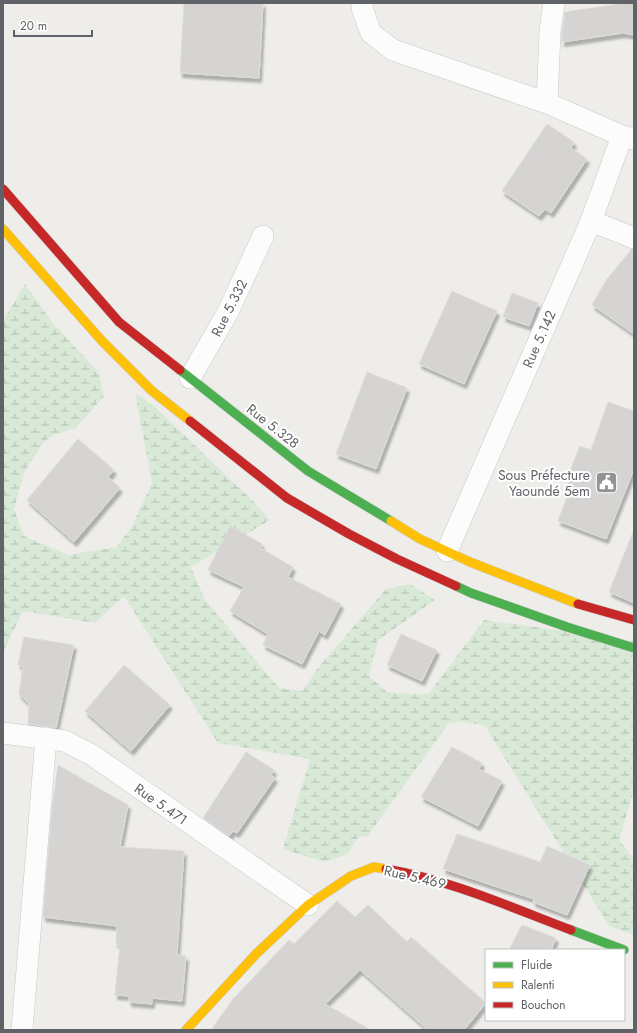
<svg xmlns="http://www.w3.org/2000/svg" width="637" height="1033" font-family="Jost,sans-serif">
  <defs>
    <pattern id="wetland-marsh" width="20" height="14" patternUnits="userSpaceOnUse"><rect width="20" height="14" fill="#d9e9d7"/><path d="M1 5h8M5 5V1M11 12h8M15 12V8" fill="none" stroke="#b3c0b2"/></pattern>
    <filter id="shadow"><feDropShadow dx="2.5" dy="4.5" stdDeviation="1" flood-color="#0004"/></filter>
  </defs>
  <rect width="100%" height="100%" fill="#eeedea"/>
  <polygon fill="url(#wetland-marsh)" points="25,284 52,322 99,373 104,396 76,428 53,435 44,442 30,463 24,473 14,509 24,536 68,555 116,547 131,528 152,483 135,393 154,406 254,502 270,520 191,567 205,600 279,688 303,691 317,669 386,589 410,584 435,600 378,640 369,676 387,692 422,695 429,693 484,620 634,641 634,790 619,840 634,859 634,935 609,926 485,726 462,721 449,723 367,837 359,836 348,854 324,862 283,849 310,759 218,743 124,596 95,623 23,611 3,652 3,321"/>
  <g fill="#d5d4d3" stroke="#dedcda" filter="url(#shadow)">
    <polygon points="184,3 263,3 259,78 180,73"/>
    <polygon points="625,3 634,3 634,35 623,33 562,42 562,32 565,12"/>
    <polygon points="547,124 574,142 571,148 587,159 551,213 545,209 539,216 502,191"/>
    <polygon points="632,249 634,250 634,334 592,305 607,279"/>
    <polygon points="452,291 497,311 464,384 419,364"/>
    <polygon points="512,293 538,303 529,326 503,317"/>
    <polygon points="367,372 407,388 376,469 336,454"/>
    <polygon points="608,402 634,411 634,469 606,539 558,521 573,481 567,478 580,446 591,450"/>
    <polygon points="78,439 114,470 108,477 120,488 74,542 27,500"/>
    <polygon points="230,526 262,544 260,548 293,567 288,577 341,604 325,635 319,631 302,664 263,645 268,634 230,611 244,587 208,570"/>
    <polygon points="633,532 634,532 634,603 609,592"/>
    <polygon points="401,634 437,650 422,681 387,665"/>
    <polygon points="24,637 74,645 56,728 28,724 29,704 19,694 23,666 18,665"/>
    <polygon points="124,665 170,705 131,751 85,711"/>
    <polygon points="452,747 482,763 479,769 502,781 478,826 421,797"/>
    <polygon points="246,752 274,770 271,775 275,778 237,833 233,831 229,836 203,818"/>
    <polygon points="58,765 128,805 120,847 184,851 177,955 186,956 182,1001 152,998 152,1004 129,1002 129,996 115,995 120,944 116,944 117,926 43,917 52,808"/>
    <polygon points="457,834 540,862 547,846 590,865 567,915 533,902 534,899 443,869"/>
    <polygon points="337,901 355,917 368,905 407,942 411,937 486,1003 464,1030 428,1030 360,970 325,1004 371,1030 211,1030 233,999 289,940 294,944"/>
    <polygon points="522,925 556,938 551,950 509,950"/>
  </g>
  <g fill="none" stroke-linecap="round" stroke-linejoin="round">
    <defs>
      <g id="street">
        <polyline points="362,3 362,8 371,33 393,50 547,103 622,136"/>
        <polyline points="547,103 550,31 554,3"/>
        <polyline points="591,221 634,238"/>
        <polyline points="190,378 228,312 263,236"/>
        <polyline points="447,551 591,221 622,136 634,139"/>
        <polyline points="3,733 65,741 92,755 308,905"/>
        <polyline points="22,1030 46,738"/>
      </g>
      <g id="fast">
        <polyline points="180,370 308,471 391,521"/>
        <polyline points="456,586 471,593 567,627 634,648"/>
        <polyline points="571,930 624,950"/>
      </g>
      <g id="slow">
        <polyline points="3,229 102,341 152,391 190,421"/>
        <polyline points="391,521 420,539 470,562 578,604"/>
        <polyline points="186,1030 256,954 308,905 351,876 374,867 386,869"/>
      </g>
      <g id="jam">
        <polyline points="3,189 119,322 180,370"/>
        <polyline points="190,421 287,498 349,534 397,559 456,586"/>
        <polyline points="578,604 634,620"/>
        <path d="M386 869C450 880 510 907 571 930"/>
      </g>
    </defs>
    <use href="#street" stroke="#c9c9c9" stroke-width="22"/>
    <use href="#fast" stroke="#cbcbcb" stroke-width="10"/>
    <use href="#slow" stroke="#cbcbcb" stroke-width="10"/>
    <use href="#jam" stroke="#cbcbcb" stroke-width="10"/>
    <use href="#street" stroke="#fcfcfc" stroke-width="21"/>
    <use href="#fast" stroke="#4caf50" stroke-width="9"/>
    <use href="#slow" stroke="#ffc107" stroke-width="9"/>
    <use href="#jam" stroke="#c62828" stroke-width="9"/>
  </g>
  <defs>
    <symbol id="civic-square" viewBox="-11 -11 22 22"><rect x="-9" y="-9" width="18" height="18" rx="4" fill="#919395" stroke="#fff"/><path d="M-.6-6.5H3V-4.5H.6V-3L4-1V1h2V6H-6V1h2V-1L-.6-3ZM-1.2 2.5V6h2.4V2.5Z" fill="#fff"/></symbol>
  </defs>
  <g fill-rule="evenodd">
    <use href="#civic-square" x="594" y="470" width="25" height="25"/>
  </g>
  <g text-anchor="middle" stroke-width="4" stroke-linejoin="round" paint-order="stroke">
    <g font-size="14" fill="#5f6367" stroke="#fff">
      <text transform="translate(229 308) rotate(-63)" y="5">Rue 5.332</text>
      <text transform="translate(539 339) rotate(-66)" y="5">Rue 5.142</text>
      <text transform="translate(273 426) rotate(38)" y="5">Rue 5.328</text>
      <text transform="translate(161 804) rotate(35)" y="5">Rue 5.471</text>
      <text transform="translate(415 877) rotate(13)" y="5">Rue 5.469</text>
    </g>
    <g font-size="14" fill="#5f6367" stroke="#fff" text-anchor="end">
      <text x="590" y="480">Sous Préfecture<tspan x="590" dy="16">Yaoundé 5em</tspan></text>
    </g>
  </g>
  <rect width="637" height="1033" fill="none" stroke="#5f6367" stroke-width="8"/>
  <rect x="485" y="949" width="140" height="72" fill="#ffffff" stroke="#bfc1c2"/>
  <rect x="493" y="962" width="20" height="6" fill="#4caf50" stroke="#bfc1c2"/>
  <text x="521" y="969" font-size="12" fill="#5f6367">Fluide</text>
  <rect x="493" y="982" width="20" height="6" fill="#ffc107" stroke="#bfc1c2"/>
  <text x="521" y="989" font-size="12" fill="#5f6367">Ralenti</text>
  <rect x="493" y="1002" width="20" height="6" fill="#c62828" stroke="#bfc1c2"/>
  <text x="521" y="1009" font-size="12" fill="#5f6367">Bouchon</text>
  <path d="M14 30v6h78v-6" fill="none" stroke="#5f6367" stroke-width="2"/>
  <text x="20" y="30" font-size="12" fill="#5f6367" stroke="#ffffff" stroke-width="3" paint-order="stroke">20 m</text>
</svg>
